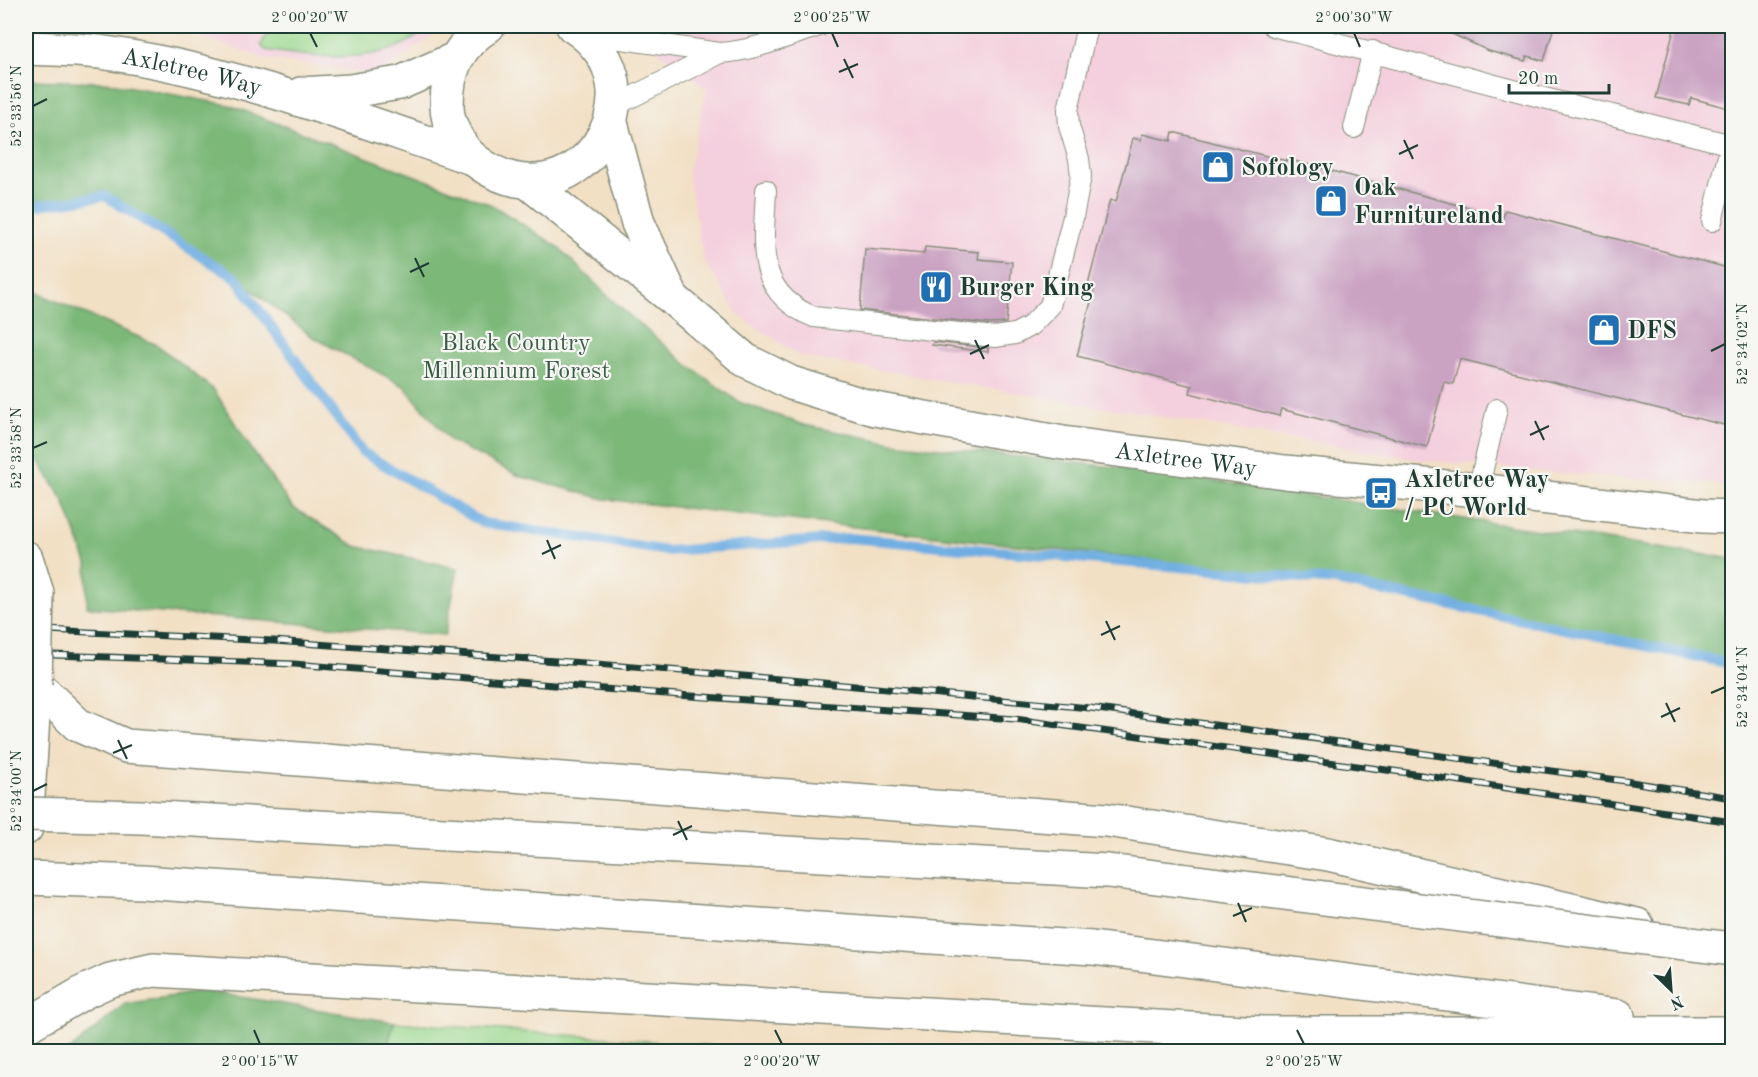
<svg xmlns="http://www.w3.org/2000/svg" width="1758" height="1077" font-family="'Old Standard TT',serif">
  <rect width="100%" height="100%" fill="#f6f6f2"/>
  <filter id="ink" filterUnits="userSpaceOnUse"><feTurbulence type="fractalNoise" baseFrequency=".0167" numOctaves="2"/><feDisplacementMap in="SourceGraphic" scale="12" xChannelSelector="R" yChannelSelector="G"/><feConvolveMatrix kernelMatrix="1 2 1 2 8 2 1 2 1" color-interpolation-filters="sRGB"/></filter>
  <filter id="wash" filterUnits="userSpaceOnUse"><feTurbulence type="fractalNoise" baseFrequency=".008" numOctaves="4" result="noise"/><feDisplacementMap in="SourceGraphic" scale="24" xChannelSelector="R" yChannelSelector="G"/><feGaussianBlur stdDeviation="1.35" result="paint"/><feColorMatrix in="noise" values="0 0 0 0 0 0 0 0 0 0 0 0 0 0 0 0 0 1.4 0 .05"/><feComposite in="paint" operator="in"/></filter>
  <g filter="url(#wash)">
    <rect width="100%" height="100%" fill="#f2e0c5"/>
    <g fill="#f4cfdd">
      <polygon points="162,26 461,26 440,31 378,74 266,59 174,28"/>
      <polygon points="626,26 1732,26 1732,485 1543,472 1414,459 801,357 738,315 703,259 688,173 707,89"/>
    </g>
    <g fill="#9ad78c" stroke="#5c8a60" stroke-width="1.5">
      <path d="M271 26H428C392 67 313 58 265 50L261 45Z"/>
      <polygon points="394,1022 781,1051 386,1052"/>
    </g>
    <g fill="#7bb878" stroke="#4d7a56" stroke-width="1.5">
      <polygon points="26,80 105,82 229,105 492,205 557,246 614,302 685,363 739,402 804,425 893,443 1132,469 1732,559 1732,664 1336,581 604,499 519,476 450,441 404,386 313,337 236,278 105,196 26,207"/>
      <polygon points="26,288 157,345 214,390 254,453 292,507 355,546 458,568 445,635 87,607 87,563 63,499 26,443"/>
      <polygon points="204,991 394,1022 386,1051 69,1051 125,1004"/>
    </g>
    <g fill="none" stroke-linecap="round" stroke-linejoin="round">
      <polyline stroke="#70aee2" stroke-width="10" points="26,207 105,196 236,278 362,452 483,523 667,551 850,538 1336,581 1732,664"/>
    </g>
    <g id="blocks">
      <g fill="#caa3c2">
        <polygon points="1435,26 1554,26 1544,61 1527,56 1525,61 1489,51"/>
        <polygon points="1675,26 1732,26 1732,109 1691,98 1689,105 1656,98"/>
        <polygon points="1173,132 1286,161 1287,159 1503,217 1505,210 1732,269 1732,427 1460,359 1453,384 1444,382 1427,447 1281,409 1279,416 1190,393 1192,386 1077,356 1094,290 1087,289 1110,200 1116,202 1133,138 1141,140 1142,134 1171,141"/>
        <polygon points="925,247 979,252 978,259 1012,262 1006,323 990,324 860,310 865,249 924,254"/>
        <polygon points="933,342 988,348 988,352 932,345"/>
      </g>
    </g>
  </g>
  <g filter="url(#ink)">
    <use href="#blocks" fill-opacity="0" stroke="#888e7c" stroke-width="1.5"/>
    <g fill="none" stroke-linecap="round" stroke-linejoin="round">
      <defs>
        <g id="service">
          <polyline points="1273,26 1544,98 1732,145"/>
          <path d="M586 34 720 53C754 51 786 37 819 26"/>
          <polyline points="614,106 720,53"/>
          <polyline points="1354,128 1373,51"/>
          <path d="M766 190C764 244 753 292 814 317L995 337 1015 334 1030 326 1050 306 1073 217 1081 176 1079 159 1069 126 1068 110 1087 26"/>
          <polyline points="1712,221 1731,144"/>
          <polyline points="1478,490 1497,409"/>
        </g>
        <g id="tertiary">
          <path d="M488 26C458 45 447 70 447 106 447 125 461 150 476 161 573 234 672 90 573 26"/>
          <path id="s1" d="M26 48C50 49 75 49 99 52 227 69 350 117 472 158"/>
          <polyline points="301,94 350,91 400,83 455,59"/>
          <polyline points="611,123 638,223 670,293"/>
          <path id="s2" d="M528 182 672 298 745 360 791 383 875 409 1063 443 1285 472 1478 490 1703 516 1732 517"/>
        </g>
        <g id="trunk">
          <polyline points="26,558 37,593"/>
          <polyline points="26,828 35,684"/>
        </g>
        <g id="motorway">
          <polyline points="35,684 78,725 126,746 1107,820 1328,854 1637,925"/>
          <polyline points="26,878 142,882 1092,948 1618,1016"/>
          <polyline points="26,1026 84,992 110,980 153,970 1262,1033 1732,1033"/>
        </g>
      </defs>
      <use href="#service" stroke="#888e7c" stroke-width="22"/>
      <use href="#tertiary" stroke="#888e7c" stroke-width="36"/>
      <use href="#trunk" stroke="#888e7c" stroke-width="36"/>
      <use href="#motorway" stroke="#888e7c" stroke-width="36"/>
      <use href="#service" stroke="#fff" stroke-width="20"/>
      <use href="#tertiary" stroke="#fff" stroke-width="33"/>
      <use href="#trunk" stroke="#fff" stroke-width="33"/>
      <use href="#motorway" stroke="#fff" stroke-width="33"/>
      <defs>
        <g id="rail">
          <polyline points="26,629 274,641 584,663 791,680 1090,708 1625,781 1732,798"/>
          <polyline points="26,654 294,664 691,696 1015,719 1401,772 1732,822"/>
        </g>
      </defs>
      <use href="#rail" stroke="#1f3d34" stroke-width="7"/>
      <use href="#rail" stroke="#f6f6f2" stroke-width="4.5" stroke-dasharray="14" stroke-linecap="butt"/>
      <defs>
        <polyline id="trunk-bridge" points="35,684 37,593"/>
        <polyline id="motorway-bridge" points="26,814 141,817 1108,871 1732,949"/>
      </defs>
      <use href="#trunk-bridge" stroke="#888e7c" stroke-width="36" stroke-linecap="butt"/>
      <use href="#motorway-bridge" stroke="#888e7c" stroke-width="36" stroke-linecap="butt"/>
      <use href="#trunk-bridge" stroke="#fff" stroke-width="33"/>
      <use href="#motorway-bridge" stroke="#fff" stroke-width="33"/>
    </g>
  </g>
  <path fill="none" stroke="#1f3d34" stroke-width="2" d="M310 33 317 47M832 33 838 47M1354 33 1360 47M844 59 853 78M839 72 858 64M33 106 47 99M1404 140 1413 159M1399 154 1418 145M415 258 424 277M410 272 429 263M975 340 984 359M1711 351 1725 344M970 354 989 345M1535 421 1544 440M1530 435 1549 426M33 448 47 442M547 540 555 559M542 554 561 545M1106 621 1115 640M1101 635 1120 626M1711 693 1725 687M1666 703 1675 722M1661 717 1680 708M118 740 127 759M113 753 132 745M33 791 47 784M678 821 687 840M673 835 692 826M1238 903 1246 922M1233 916 1252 908M254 1030 260 1044M775 1030 782 1044M1297 1030 1304 1044"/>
  <defs>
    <symbol id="shop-square" viewBox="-11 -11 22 22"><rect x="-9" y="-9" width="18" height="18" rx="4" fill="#1f6fb2" stroke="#f6f6f2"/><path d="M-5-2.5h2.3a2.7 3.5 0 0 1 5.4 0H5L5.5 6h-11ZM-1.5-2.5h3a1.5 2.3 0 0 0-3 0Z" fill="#fff"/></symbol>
    <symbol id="restaurant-square" viewBox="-11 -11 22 22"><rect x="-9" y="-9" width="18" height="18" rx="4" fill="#1f6fb2" stroke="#f6f6f2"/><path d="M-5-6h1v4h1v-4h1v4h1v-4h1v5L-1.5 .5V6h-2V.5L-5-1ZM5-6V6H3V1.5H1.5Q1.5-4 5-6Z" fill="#fff"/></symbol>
    <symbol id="bus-square" viewBox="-11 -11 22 22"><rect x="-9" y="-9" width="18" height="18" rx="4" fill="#1f6fb2" stroke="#f6f6f2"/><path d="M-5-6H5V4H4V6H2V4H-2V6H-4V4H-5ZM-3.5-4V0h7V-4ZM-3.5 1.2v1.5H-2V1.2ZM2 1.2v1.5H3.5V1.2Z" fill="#fff"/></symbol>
  </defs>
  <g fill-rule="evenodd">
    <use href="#shop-square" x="1199" y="148" width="38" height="38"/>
    <use href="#shop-square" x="1312" y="182" width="38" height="38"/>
    <use href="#restaurant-square" x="917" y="268" width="38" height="38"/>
    <use href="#shop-square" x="1585" y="311" width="38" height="38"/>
    <use href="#bus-square" x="1362" y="474" width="38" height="38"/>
  </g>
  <g text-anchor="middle" stroke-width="4.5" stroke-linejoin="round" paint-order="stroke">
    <g font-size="24" fill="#1f3d34" stroke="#f6f6f2">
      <text dy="8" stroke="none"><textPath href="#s1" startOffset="168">Axletree Way</textPath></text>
      <text dy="8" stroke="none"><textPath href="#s2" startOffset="735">Axletree Way</textPath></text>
    </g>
    <g font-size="24" font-weight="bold" fill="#1f3d34" stroke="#f6f6f2" text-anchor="start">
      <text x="1241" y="175">Sofology</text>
      <text x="1354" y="195">Oak<tspan x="1354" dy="28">Furnitureland</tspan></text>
      <text x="959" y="295">Burger King</text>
      <text x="1627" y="338">DFS</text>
      <text x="1404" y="487">Axletree Way<tspan x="1404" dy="28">/ PC World</tspan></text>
    </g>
    <g font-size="24" fill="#385c46" stroke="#f6f6f2">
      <text x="516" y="350">Black Country<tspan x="516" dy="28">Millennium Forest</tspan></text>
    </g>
  </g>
  <rect width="1758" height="1077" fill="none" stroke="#f6f6f2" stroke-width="66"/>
  <g transform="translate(1671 990) rotate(155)" stroke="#f6f6f2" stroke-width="4.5" paint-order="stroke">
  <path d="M0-4.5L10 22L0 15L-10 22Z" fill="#1f3d34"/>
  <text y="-9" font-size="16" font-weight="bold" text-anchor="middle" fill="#1f3d34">N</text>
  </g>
  <path d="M1509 84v9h100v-9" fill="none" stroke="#1f3d34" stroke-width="3"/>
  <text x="1518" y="84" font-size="18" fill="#1f3d34" stroke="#f6f6f2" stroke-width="4.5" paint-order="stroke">20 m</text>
  <rect x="33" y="33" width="1692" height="1011" fill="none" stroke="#1f3d34" stroke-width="2"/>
  <g font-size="15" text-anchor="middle" fill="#1f3d34">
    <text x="310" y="22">2°00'20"W</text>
    <text x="832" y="22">2°00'25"W</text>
    <text x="1354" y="22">2°00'30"W</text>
    <text transform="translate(16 106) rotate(-90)" y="5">52°33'56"N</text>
    <text transform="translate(1742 344) rotate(-90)" y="5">52°34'02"N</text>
    <text transform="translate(16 448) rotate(-90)" y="5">52°33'58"N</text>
    <text transform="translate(1742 687) rotate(-90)" y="5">52°34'04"N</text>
    <text transform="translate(16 791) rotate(-90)" y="5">52°34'00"N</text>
    <text x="260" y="1066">2°00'15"W</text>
    <text x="782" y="1066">2°00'20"W</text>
    <text x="1304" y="1066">2°00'25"W</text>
  </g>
</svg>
